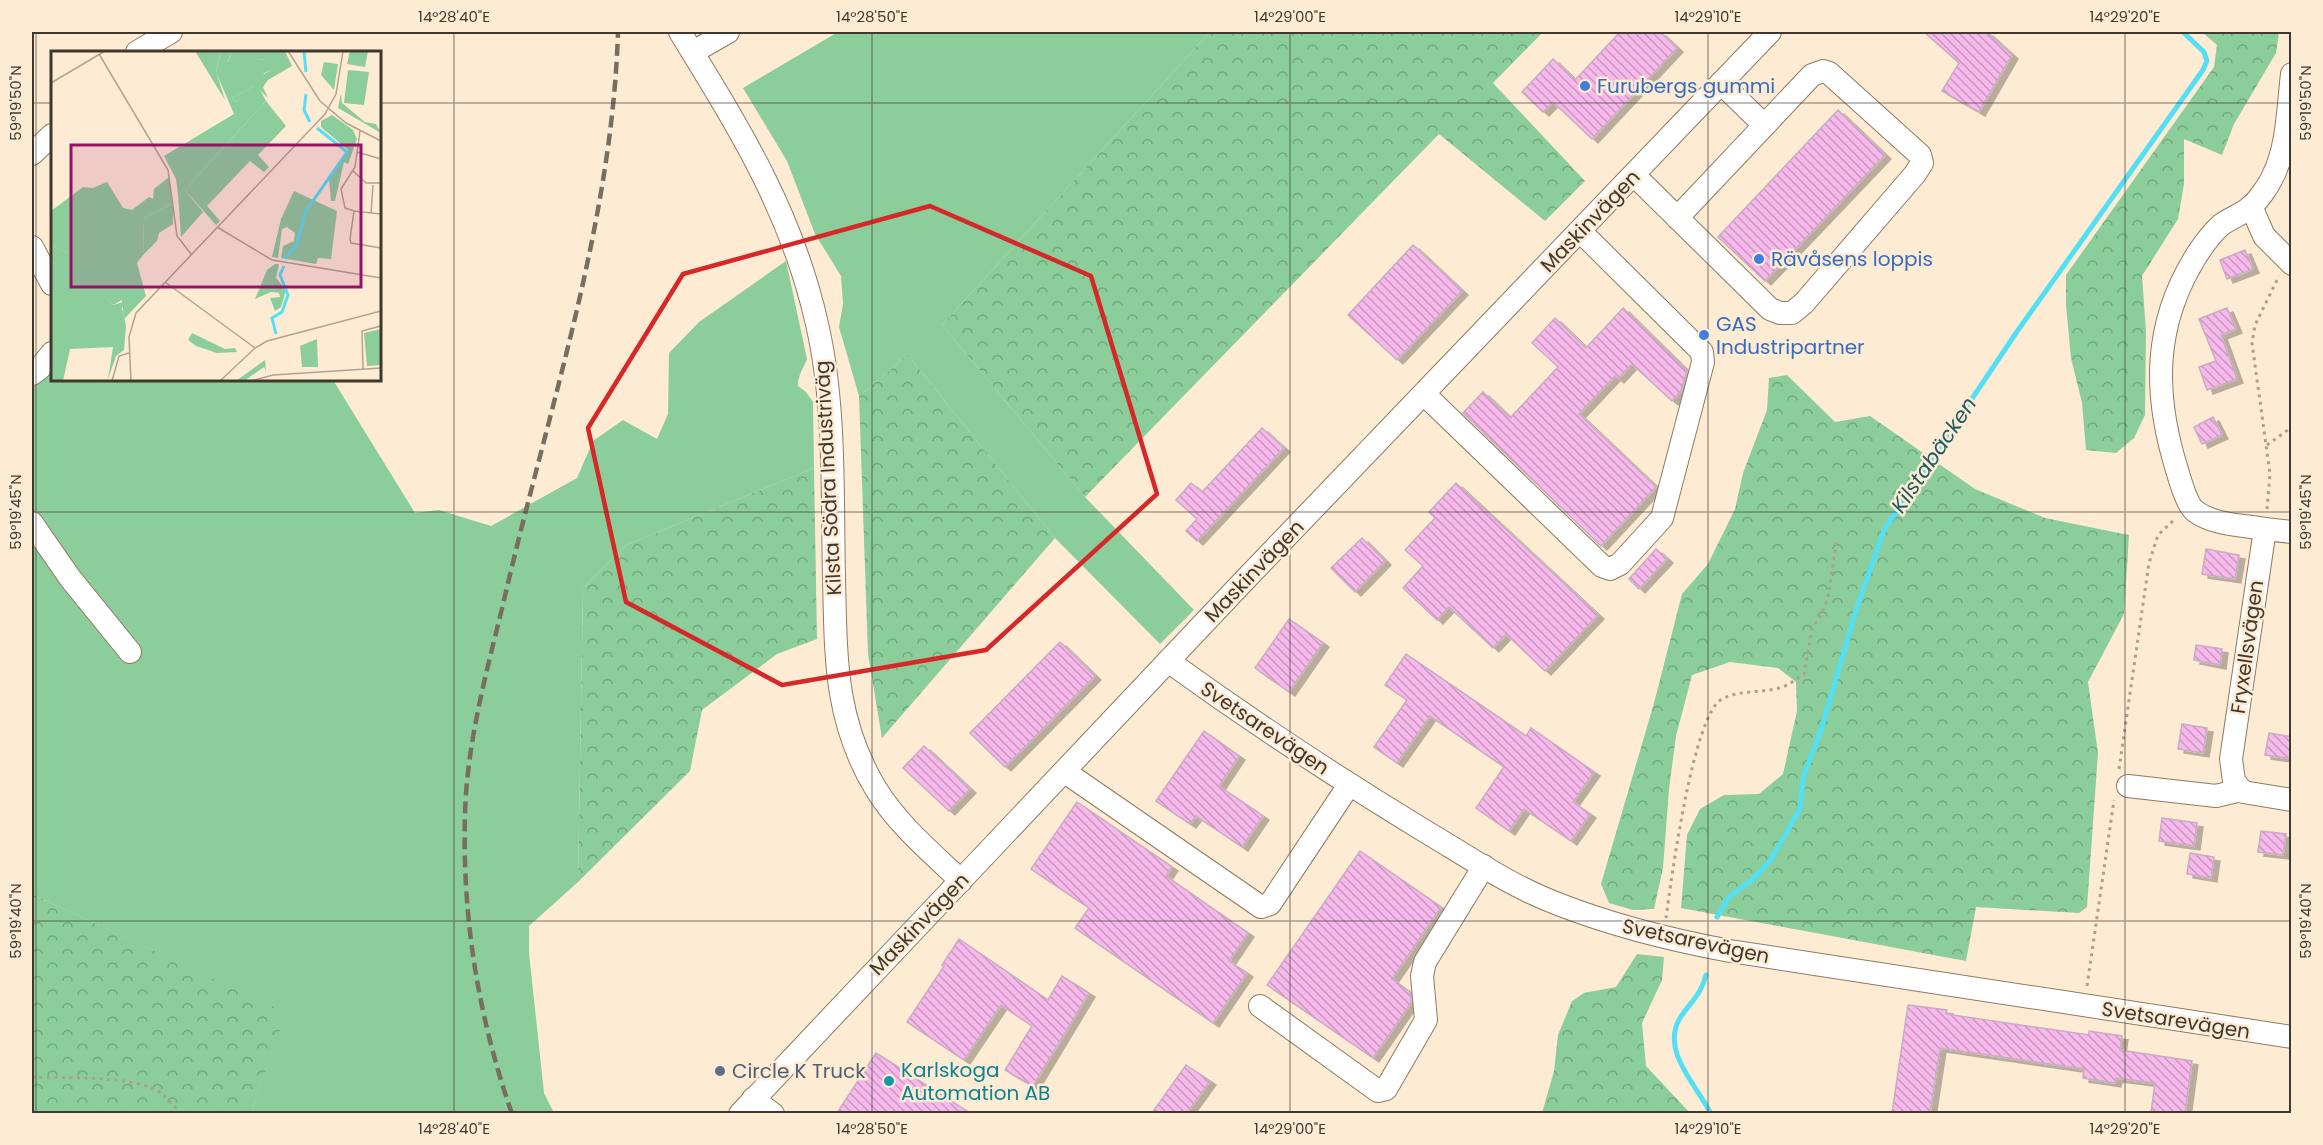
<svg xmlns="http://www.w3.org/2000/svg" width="2323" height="1145" font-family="Poppins,sans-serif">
  <defs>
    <pattern id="forest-crowns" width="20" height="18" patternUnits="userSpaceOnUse" patternTransform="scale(1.5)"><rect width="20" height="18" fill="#8bcd9b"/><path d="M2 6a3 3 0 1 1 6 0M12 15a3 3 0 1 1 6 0" fill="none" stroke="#73a77f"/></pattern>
    <pattern id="building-back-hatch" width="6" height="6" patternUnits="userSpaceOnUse" patternTransform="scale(1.5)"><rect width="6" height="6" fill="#f7b9ec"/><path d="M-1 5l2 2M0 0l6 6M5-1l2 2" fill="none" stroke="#ca97c0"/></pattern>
    <filter id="shadow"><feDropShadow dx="6" dy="4" stdDeviation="0" flood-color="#0004"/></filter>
  </defs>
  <rect width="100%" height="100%" fill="#feebd4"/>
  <g fill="#8bcd9b">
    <polygon points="838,32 1210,32 942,325 1085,497 1194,610 1160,644 1055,538 908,355 859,396 839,327 843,304 841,276 815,234 787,161 743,88"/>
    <path d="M786 261 807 359C803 369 798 375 798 386L806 392 813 402 814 468 626 545 583 588 578 882 529 926V953L544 1093 554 1113H251L285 1012 32 894V388L52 373V380H333L415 513 439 510 491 526 577 478 593 441 623 420 657 439 668 414 669 353 699 322Z"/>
  </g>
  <g fill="url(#forest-crowns)">
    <polygon points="1210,32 1543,32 1493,83 1585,181 1545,221 1439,134 1085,497 942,325"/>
    <polygon points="2202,32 2279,32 2276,53 2234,124 2222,155 2184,139 2184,184 2178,219 2142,276 2146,331 2145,415 2134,438 2116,453 2086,450 2082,403 2071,358 2066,305 2066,275 2214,67 2217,45"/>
    <polygon points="908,355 1055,538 882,738 868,654 859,396"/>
    <polygon points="1787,375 1835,422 1870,416 1975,489 2045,518 2129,535 2124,614 2088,682 2098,753 2087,907 2079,913 1976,907 1966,961 1681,908 1687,835 1700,809 1724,795 1759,794 1783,774 1797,711 1796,682 1778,668 1730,662 1692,675 1676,736 1669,789 1663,868 1654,909 1633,910 1609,903 1601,884 1654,703 1682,594 1708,564 1735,509 1743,473 1767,410 1769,378"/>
    <polygon points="814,468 817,639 777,654 702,710 690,771 578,882 583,588 626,545"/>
    <polygon points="32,894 286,1012 251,1113 32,1113"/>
    <polygon points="1637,954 1664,957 1662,980 1642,1023 1646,1066 1690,1113 1542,1113 1554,1071 1558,1035 1572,1001 1584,993 1616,987"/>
  </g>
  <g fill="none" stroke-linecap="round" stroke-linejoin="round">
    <g stroke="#54e0f4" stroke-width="5">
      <polyline points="1717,917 1729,897 1752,880 1770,861 1800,809 1803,778 1822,727 1857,607 1884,530 2016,333 2203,70 2207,61 2204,52 2183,32"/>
      <path d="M1706 975C1701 995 1691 1001 1680 1018 1660 1051 1697 1085 1711 1114"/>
    </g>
  </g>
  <g fill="url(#building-back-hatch)" stroke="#c8acc2" stroke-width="1.5" filter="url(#shadow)">
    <polygon points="1620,32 1660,32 1677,48 1592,139 1553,102 1543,112 1522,92 1553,59 1575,80"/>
    <polygon points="1924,32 1987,32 2012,55 1979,112 1942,91 1959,63"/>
    <polygon points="1838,110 1885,155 1765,281 1718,237"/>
    <polygon points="1413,245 1462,291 1397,360 1348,315"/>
    <polygon points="2245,250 2253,269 2227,279 2220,260"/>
    <polygon points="1623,308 1687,371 1681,391 1672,401 1632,364 1618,379 1615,376 1579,414 1656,487 1601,546 1463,413 1483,392 1510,418 1558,367 1532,343 1555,318 1586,348"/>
    <polygon points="2227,308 2236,329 2221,335 2237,379 2207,390 2199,367 2216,361 2199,319"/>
    <polygon points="2213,417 2222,435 2202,444 2194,427"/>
    <polygon points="1262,428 1284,448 1197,541 1186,531 1197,519 1176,500 1191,483 1202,492"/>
    <polygon points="1456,483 1598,615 1545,671 1506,634 1493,648 1449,607 1437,620 1403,588 1423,566 1405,550 1435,518 1429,512"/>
    <polygon points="1362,538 1385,561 1355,592 1331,568"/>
    <polygon points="1656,549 1667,559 1639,589 1629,579"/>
    <polygon points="2206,549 2239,555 2235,579 2202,574"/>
    <polygon points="1289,619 1323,643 1289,692 1255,668"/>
    <polygon points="1060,642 1095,676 1005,767 970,733"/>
    <polygon points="2196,645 2222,649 2220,665 2194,660"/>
    <polygon points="1406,654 1526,736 1531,728 1594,772 1573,802 1590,814 1571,841 1524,809 1509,831 1476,808 1504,767 1430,716 1397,763 1374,747 1407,700 1385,685"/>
    <polygon points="2182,724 2207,728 2203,753 2178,749"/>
    <polygon points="1204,731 1239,756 1219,786 1263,816 1242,847 1196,816 1190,824 1156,801"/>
    <polygon points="2269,733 2292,737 2292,759 2265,755"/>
    <polygon points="924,746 970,789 949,811 903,768"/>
    <polygon points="1077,802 1172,867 1166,876 1248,933 1229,961 1247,973 1213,1023 1075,928 1089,908 1031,869"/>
    <polygon points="2162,818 2197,823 2194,846 2159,841"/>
    <polygon points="2261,831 2286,834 2283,855 2258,852"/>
    <polygon points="1360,851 1441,907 1392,979 1410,992 1411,1003 1373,1058 1267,985"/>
    <polygon points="2190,853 2214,857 2211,878 2187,874"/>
    <polygon points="959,939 1048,1000 1062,976 1089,993 1033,1086 1005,1070 1032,1026 1001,1005 964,1060 907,1022 944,966 942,965"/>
    <polygon points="1908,1005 1947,1010 1946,1014 2089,1035 2089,1031 2122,1036 2120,1050 2192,1061 2185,1113 2151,1113 2155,1083 2116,1078 2115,1083 2083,1078 2084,1069 1940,1048 1930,1113 1892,1113"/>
    <polygon points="876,1053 970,1113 837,1113"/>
    <polygon points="1186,1065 1210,1081 1187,1113 1152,1113"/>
  </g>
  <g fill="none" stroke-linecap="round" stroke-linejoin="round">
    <defs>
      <g id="minor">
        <path d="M680 32C739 128 792 212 817 324 836 406 832 495 834 578 836 656 834 720 876 789 898 825 931 852 961 881"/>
        <polyline points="137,52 171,32"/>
        <polyline points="693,52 728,32"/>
        <polyline points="1721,83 1763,124"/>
        <polyline points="32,154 52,135"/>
        <polyline points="1634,175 1770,309 1780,313 1792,313 1804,303 1915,174 1922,163 1920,155 1829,73 1823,71 1812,75 1677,218"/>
        <polyline points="2251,206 2264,236 2292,264"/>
        <polyline points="32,247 52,284"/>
        <polyline points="32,374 39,369 52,353"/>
        <polyline points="1424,394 1602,566 1610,569 1620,564 1662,518 1703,362 1702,352 1580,231"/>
        <polyline points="32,523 70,578 130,652"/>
        <path d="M2265 529C2243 525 2213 525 2195 511 2187 505 2180 480 2177 470 2153 393 2153 323 2198 253 2204 244 2213 232 2221 225 2230 218 2243 214 2252 206 2259 199 2269 185 2273 176 2288 146 2288 107 2292 74"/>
        <polyline points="2292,532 2265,529 2231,759 2234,781 2243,792 2292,800"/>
        <path d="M1168 661C1251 721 1336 777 1423 830 1467 856 1510 886 1558 904 1614 926 1671 940 1730 951L2292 1037"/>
        <polyline points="1065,772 1261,907 1270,904 1349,785"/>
        <polyline points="2128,786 2216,796 2241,790"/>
        <polyline points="1260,1006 1378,1091 1386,1089 1426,1020 1422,976 1425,962 1484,866"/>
        <polyline points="753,1099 773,1114"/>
        <polyline points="740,1114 1240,585 1770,32"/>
      </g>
    </defs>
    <use href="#minor" stroke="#8f7a60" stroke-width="24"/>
    <g stroke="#ae9f8d" stroke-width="3" stroke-dasharray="3 4.5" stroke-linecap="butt">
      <polyline points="2267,445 2292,427"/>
      <polyline points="2267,509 2270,474 2252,343 2255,325 2279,276"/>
      <polyline points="2119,769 2149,563 2158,535 2176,518"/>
      <path d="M1666 918C1671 881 1693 714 1722 699 1743 688 1769 695 1789 684 1794 681 1799 677 1804 674L1812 629 1822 613 1828 597 1837 539"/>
      <polyline points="2087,986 2114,800"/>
      <path d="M32 1077C66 1079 133 1074 161 1093 168 1099 175 1107 181 1114"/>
    </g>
    <use href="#minor" stroke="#fff" stroke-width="22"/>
    <path stroke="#796d5f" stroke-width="4.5" stroke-dasharray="12 6" stroke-linecap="butt" d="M512 1114C478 1016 462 917 465 814 467 740 488 667 505 596 548 410 612 224 618 32"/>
  </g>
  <path fill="none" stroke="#d62828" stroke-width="4.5" stroke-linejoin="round" d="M930 206 1091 276 1157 494 986 650 782 685 626 602 588 428 683 274Z"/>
  <path fill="none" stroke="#41382d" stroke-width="1.5" stroke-opacity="0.45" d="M36 32V1114M454 32V1114M872 32V1114M1290 32V1114M1708 32V1114M2125 32V1114M32 103H52M380 103H2292M32 512H2292M32 921H2292"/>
  <g fill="#3f7fe0" stroke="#feebd4" stroke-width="2">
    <circle cx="1585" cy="86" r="6"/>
    <circle cx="1759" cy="259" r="6"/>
    <circle cx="1704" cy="335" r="6"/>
  </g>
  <circle fill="#5c6f8a" stroke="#feebd4" stroke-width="2" cx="720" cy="1071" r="6"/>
  <circle fill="#0f9aa8" stroke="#feebd4" stroke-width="2" cx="889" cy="1081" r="6"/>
  <g text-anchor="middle" stroke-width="5" stroke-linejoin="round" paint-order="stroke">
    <g font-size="20" fill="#366cbe" stroke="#feebd4" text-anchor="start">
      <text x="1597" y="93">Furubergs gummi</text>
      <text x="1771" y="266">Rävåsens loppis</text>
      <text x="1716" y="331">GAS<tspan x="1716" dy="23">Industripartner</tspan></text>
    </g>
    <g font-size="20" fill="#41382d" stroke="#feebd4">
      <text transform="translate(1590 221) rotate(-46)" y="7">Maskinvägen</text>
      <text transform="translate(828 478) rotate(-93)" y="7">Kilsta Södra Industriväg</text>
      <text transform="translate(1254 571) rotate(-46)" y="7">Maskinvägen</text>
      <text transform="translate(2247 647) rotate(-82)" y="7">Fryxellsvägen</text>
      <text transform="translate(1265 728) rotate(34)" y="7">Svetsarevägen</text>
      <text transform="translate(919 924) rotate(-46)" y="7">Maskinvägen</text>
      <text transform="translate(1696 941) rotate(12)" y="7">Svetsarevägen</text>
      <text transform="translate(2176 1020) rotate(9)" y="7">Svetsarevägen</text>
    </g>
    <g font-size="20" fill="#0d838f" stroke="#feebd4" text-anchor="start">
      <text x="901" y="1077">Karlskoga<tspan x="901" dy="23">Automation AB</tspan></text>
    </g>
    <g font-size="20" fill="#4e5e75" stroke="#feebd4" text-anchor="start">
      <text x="732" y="1078">Circle K Truck</text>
    </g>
    <g font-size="21" font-style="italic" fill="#205a62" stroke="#feebd4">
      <text transform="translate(1934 455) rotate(-56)" y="7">Kilstabäcken</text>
    </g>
  </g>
  <g transform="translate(51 51)">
    <rect width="330" height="330" fill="#feebd4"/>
    <path d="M170 0H180L177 11 215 8 223 18 188 32 202 31V35L181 47 184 51 208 37 215 50 138 134 169 170 165 174 133 138 127 143 125 128 113 105 183 63 165 21ZM299 0H317L314 16 296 13ZM273 11 287 13 283 39 270 24ZM297 19 318 21 313 54 293 52ZM118 126 122 152 93 167 92 204 86 212 95 245 73 268 71 249 62 254 48 241 55 220 0 194V160L32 136 42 137 56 131 72 157 81 159 98 146 102 148 103 138ZM330 278V314L316 315 313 282ZM266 288 267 316H251L249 295Z" fill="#8bcd9b"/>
    <path d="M144 0H170L165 20 174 49ZM180 0H234L241 15 217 29 212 36 217 47 208 38 184 51 181 47 202 35V31L189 37 185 36 188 32 208 17 213 23 222 18 215 8 177 12ZM290 42 291 52 314 71 325 73 330 82 287 57ZM215 50 235 75 207 104 218 116 213 121 199 110 155 156 138 134ZM281 64 302 79 306 88 297 113 293 111 284 150H280L278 128 297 99 270 76V70ZM133 138 152 161 130 186 127 143ZM243 140 286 160 280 208 267 207 265 213 230 207 232 195 243 190 244 182 236 176 231 178 227 207 221 206 230 168ZM122 152V173L108 182 106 190 92 204 93 167ZM0 194 56 220 49 241 62 254 76 250 71 257 75 275 73 299 65 305 57 328 62 296 19 298 12 330H0ZM224 213H228L225 227 235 239 230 256 224 260 219 247 229 246 228 242 220 241 204 248 216 219ZM141 282 174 298 184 297 186 301 166 302 145 295 137 289ZM214 309 215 320 213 316 193 330H185Z" fill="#8bcd9b"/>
    <path fill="none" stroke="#54e0f4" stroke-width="3" d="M253 0 255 21M255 43 253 59 259 71M234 208 245 195 255 160 296 101 266 77M225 283 221 267 231 261 237 244 229 224 233 215"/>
    <path fill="none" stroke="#b2a391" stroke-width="1.5" d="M237 0 269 50 295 72 330 90M48 3 117 119 126 185 140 203M0 32 54 0M306 101 330 108M301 119 315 132H330M303 160 294 157 290 138 304 116 309 80M320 162 322 134M330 163 303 160 299 188 300 192 330 197M166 176 221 209 330 227M114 231 204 297M312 319 311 280 330 275M61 330 68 305 78 302M80 330 78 286 85 262 274 63 285 43 292 0M169 330 204 297 216 290 330 260M200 330 222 324 330 317"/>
    <path fill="#961269" fill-opacity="0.15" stroke="#961269" stroke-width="3" d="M20 94H310V236H20Z"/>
    <rect width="330" height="330" fill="none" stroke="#41382d" stroke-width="3"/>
  </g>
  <rect width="2323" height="1145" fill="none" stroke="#feebd4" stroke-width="66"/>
  <rect x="33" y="33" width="2257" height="1079" fill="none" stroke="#41382d" stroke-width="2"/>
  <g font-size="15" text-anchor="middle" fill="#41382d">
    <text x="454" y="22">14°28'40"E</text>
    <text x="872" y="22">14°28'50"E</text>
    <text x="1290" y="22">14°29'00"E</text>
    <text x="1708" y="22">14°29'10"E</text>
    <text x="2125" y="22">14°29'20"E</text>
    <text transform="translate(16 103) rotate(-90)" y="5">59°19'50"N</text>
    <text transform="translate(2306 103) rotate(-90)" y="5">59°19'50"N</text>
    <text transform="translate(16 512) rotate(-90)" y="5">59°19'45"N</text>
    <text transform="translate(2306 512) rotate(-90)" y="5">59°19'45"N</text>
    <text transform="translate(16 921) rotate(-90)" y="5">59°19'40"N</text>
    <text transform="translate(2306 921) rotate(-90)" y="5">59°19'40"N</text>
    <text x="454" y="1134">14°28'40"E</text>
    <text x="872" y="1134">14°28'50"E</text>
    <text x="1290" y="1134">14°29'00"E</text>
    <text x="1708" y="1134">14°29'10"E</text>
    <text x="2125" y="1134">14°29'20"E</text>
  </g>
</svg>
